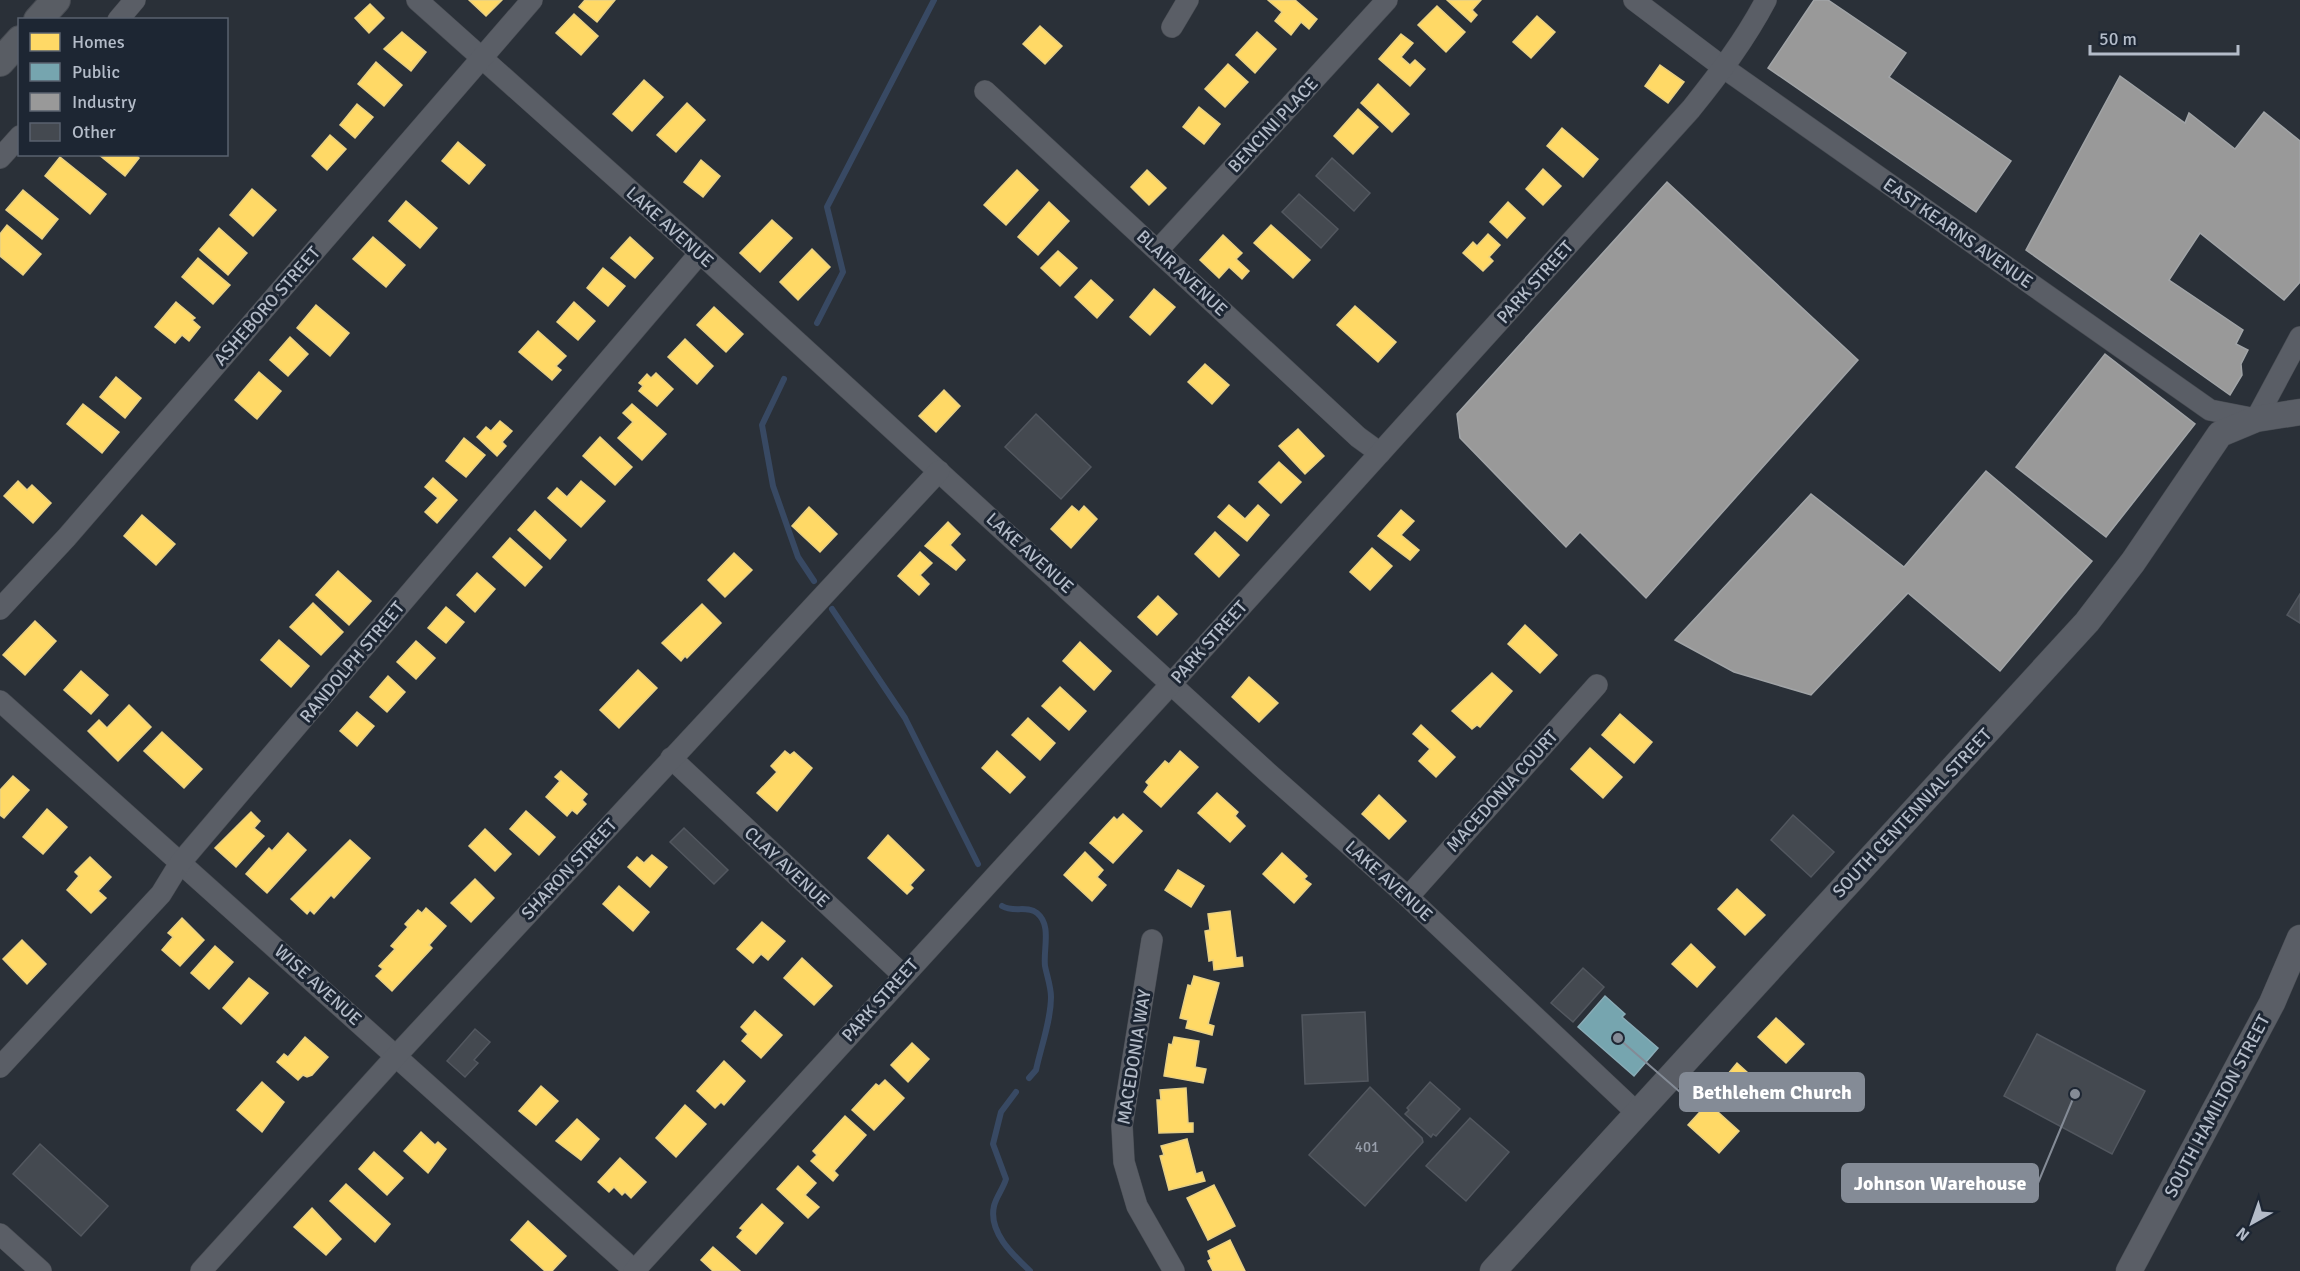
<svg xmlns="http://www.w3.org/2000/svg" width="2300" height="1271" font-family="Signika,sans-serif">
  <rect width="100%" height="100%" fill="#2a3038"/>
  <g fill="#ffd966" stroke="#e8d084" stroke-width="1.5">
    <polygon points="469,0 502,0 486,16"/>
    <polygon points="585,0 615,0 597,22 579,7"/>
    <polygon points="1268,0 1295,0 1317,19 1309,29 1301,22 1291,35 1275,21 1282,12"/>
    <polygon points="1447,0 1481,0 1472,10 1477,15 1471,22"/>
    <polygon points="370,4 384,18 369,33 355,18"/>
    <polygon points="1437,6 1465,32 1446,52 1418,25"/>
    <polygon points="574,14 598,36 581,55 556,33"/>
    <polygon points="1537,16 1555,32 1531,58 1513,42"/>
    <polygon points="1040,26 1062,46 1045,64 1023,44"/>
    <polygon points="402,32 426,52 411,71 384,49"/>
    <polygon points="1257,32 1276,49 1255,73 1236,55"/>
    <polygon points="1401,34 1413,43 1401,57 1410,65 1415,60 1425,69 1410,86 1379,59"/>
    <polygon points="376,62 402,85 384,106 358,84"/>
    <polygon points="1228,64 1248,82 1225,107 1205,89"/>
    <polygon points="1660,65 1684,82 1668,103 1645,86"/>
    <polygon points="644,80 663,97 632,131 613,114"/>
    <polygon points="1378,84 1409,114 1392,132 1361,103"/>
    <polygon points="687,103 705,120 676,152 657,135"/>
    <polygon points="357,104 373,117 355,138 340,125"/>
    <polygon points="1199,107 1220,124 1204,144 1183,127"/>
    <polygon points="1358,109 1378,127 1353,154 1334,136"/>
    <polygon points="1562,128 1598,159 1583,177 1547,146"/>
    <polygon points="330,135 346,149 327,170 312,156"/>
    <polygon points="458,142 485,165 469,184 442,161"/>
    <polygon points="98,154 135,154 139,158 125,176"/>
    <polygon points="60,157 106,194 90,214 45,176"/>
    <polygon points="701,160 720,176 703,197 684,182"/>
    <polygon points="1543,169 1561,186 1543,205 1526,189"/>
    <polygon points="1017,170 1038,190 1006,225 984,205"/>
    <polygon points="1147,170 1166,188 1149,205 1131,187"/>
    <polygon points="252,189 276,210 253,236 230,215"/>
    <polygon points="23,190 58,219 42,239 6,210"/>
    <polygon points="406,201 437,228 420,248 389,221"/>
    <polygon points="1049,202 1069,221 1038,255 1018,237"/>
    <polygon points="1508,202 1525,218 1507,238 1490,222"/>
    <polygon points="772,220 792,238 760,272 740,253"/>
    <polygon points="7,225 41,254 23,275 0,256 0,234"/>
    <polygon points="1271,225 1310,260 1293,278 1254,243"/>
    <polygon points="219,228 247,253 228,275 200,250"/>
    <polygon points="1488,234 1500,245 1489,257 1493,261 1483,271 1463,253 1473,242 1477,246"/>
    <polygon points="1223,235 1242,253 1236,259 1249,271 1242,279 1229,267 1219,278 1200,260"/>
    <polygon points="373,237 405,265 386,287 353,259"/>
    <polygon points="630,237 653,258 635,278 611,258"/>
    <polygon points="812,249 830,267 798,300 780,282"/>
    <polygon points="1058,251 1077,268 1060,286 1041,268"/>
    <polygon points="198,258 230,285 213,304 182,277"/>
    <polygon points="603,268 625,286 608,306 587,288"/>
    <polygon points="1091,280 1113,300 1097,318 1075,297"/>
    <polygon points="1154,289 1175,307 1150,335 1130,317"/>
    <polygon points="176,302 195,318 192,320 200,327 189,341 182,335 175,343 155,327"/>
    <polygon points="574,302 595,321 578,340 557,322"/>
    <polygon points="316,305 349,333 330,356 297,328"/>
    <polygon points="1355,306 1396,342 1378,362 1337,325"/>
    <polygon points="714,307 743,334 726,352 697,325"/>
    <polygon points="538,331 566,356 556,366 561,370 552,380 519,352"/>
    <polygon points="290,337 308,354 288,376 270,360"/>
    <polygon points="685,339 713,366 697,384 668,357"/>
    <polygon points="1205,364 1229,385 1212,404 1188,382"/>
    <polygon points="259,372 281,391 257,419 235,400"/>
    <polygon points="656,373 673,389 657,406 639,391 643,386 639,383 647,374 651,378"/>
    <polygon points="116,377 141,398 125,418 100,397"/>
    <polygon points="944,390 960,406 936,432 919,416"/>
    <polygon points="83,404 119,432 102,453 67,424"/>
    <polygon points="632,404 666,434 642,460 618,438 633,422 623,413"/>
    <polygon points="500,421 512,431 502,442 506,446 497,456 477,437 486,427 491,431"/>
    <polygon points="1298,429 1324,456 1305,474 1279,446"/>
    <polygon points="600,437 632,467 615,485 583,456"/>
    <polygon points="464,438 485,455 466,477 446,461"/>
    <polygon points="1279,462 1301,482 1281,503 1259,482"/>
    <polygon points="433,478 457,500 437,523 425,512 438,498 425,487"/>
    <polygon points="18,481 27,490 32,485 51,503 33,523 4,496"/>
    <polygon points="581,481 605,501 581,527 548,498 557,488 567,497"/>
    <polygon points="1229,505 1245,519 1258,505 1269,515 1247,541 1218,517"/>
    <polygon points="1072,506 1079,512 1084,506 1097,519 1071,548 1051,529"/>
    <polygon points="809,507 837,534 820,552 792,526"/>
    <polygon points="1401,510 1414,521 1401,535 1419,550 1410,560 1378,536"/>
    <polygon points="535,511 566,540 550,559 518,530"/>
    <polygon points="142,515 175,544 156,565 124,536"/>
    <polygon points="948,522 960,534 950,545 965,560 956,570 925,546"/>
    <polygon points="1215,532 1239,555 1219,577 1195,554"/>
    <polygon points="510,538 542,567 525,586 493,557"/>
    <polygon points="1372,548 1392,566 1370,590 1350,572"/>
    <polygon points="920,552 932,563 920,575 929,584 919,595 898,576"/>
    <polygon points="734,553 752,570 725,597 708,580"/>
    <polygon points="338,571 371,601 349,625 316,595"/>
    <polygon points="477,573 495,589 475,612 457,595"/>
    <polygon points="1158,596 1177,614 1157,635 1138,617"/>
    <polygon points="313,603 343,632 321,655 290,627"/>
    <polygon points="702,604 721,623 687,658 685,656 681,661 662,643"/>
    <polygon points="446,607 464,622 446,643 428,628"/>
    <polygon points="35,621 56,641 25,675 3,655"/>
    <polygon points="1525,625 1557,655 1540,673 1508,644"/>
    <polygon points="279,640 309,666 291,687 261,660"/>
    <polygon points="416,641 435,658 416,679 397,662"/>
    <polygon points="1080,642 1111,671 1094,690 1063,661"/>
    <polygon points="638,670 657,688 619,728 600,710"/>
    <polygon points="81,671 108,695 91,714 64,690"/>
    <polygon points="1492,673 1512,691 1480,727 1477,725 1472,729 1452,711"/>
    <polygon points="388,676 405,692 387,712 370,697"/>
    <polygon points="1249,677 1278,703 1259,722 1232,697"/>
    <polygon points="1060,687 1086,711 1069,730 1042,706"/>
    <polygon points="129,705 151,727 118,761 88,731 99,720 107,728"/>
    <polygon points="357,712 374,726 357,746 340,731"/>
    <polygon points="1620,714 1652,742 1634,763 1602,735"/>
    <polygon points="1028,718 1055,743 1040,760 1012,735"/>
    <polygon points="1421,725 1455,757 1436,777 1419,761 1430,749 1413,734"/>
    <polygon points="162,732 202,769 184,788 144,751"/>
    <polygon points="1590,748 1622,777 1603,798 1571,769"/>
    <polygon points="785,751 790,755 794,752 812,768 777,811 757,793 777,772 771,766"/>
    <polygon points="997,751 1025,777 1010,793 982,768"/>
    <polygon points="1180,751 1198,767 1161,807 1144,792 1149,785 1146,782 1165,761 1169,764"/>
    <polygon points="561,771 587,794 582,800 586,804 577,814 572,810 567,816 546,797 560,781 555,777"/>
    <polygon points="13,776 29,790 4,818 0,815 0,790"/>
    <polygon points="1217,793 1238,812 1235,816 1245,826 1230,842 1198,813"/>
    <polygon points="1379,795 1406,821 1389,839 1362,814"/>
    <polygon points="47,809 67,827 43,854 23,837"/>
    <polygon points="526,811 555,837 539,855 510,829"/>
    <polygon points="251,812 260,821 254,828 264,836 236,867 215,848"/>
    <polygon points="1123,814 1142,831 1113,863 1090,843 1114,817 1117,820"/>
    <polygon points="485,829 511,854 495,871 469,846"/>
    <polygon points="288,833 306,850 267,893 246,874 269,848 272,851"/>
    <polygon points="888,835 924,870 910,885 913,888 907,894 868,858"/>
    <polygon points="350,840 370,858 334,898 331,895 314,914 310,910 307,914 291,899"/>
    <polygon points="1085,852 1103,870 1097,877 1106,885 1092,901 1064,875"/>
    <polygon points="1282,853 1307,876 1304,879 1311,884 1294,903 1263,874"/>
    <polygon points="652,855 667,867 650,887 628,867 637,857 644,863"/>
    <polygon points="90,857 111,877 98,891 106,898 91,913 67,890 79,876 75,872"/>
    <polygon points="1178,870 1204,886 1191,907 1165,890"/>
    <polygon points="475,879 494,898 471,922 451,903"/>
    <polygon points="619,886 649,912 633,931 603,904"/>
    <polygon points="1737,889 1765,915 1745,935 1718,909"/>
    <polygon points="426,908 446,926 429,945 432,948 392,991 376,976 383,969 379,966 395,949 391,946 408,927 405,924 418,910 422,913"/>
    <polygon points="1230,911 1236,958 1242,957 1243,966 1214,970 1213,960 1209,961 1205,931 1210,930 1208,914"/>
    <polygon points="182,918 204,940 180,966 162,950 173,937 168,933"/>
    <polygon points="762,922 785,941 768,960 761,954 753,963 737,949"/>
    <polygon points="22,940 46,964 27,984 3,959"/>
    <polygon points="1691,944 1715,967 1697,987 1672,964"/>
    <polygon points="215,946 233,962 209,989 191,973"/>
    <polygon points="802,958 832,986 814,1005 784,978"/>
    <polygon points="1194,976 1219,983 1208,1024 1214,1026 1212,1035 1186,1028 1188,1020 1180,1018 1188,985 1191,986"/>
    <polygon points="249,978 268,993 241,1024 223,1008"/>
    <polygon points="755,1011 782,1035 761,1058 742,1041 748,1034 741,1027"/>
    <polygon points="1776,1018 1804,1044 1786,1063 1758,1037"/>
    <polygon points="305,1037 328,1057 312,1075 307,1077 303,1075 298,1080 277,1062 284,1054 288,1057"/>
    <polygon points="1174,1037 1199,1041 1195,1067 1206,1069 1203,1083 1164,1076 1169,1044 1172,1045"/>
    <polygon points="912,1043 929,1059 908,1082 891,1065"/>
    <polygon points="724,1061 745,1081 724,1105 721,1102 715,1108 697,1091"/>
    <polygon points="1737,1063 1768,1091 1755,1106 1746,1098 1740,1106 1718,1086"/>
    <polygon points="885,1080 904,1098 874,1130 852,1110 876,1084 879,1086"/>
    <polygon points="262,1082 284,1102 262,1132 237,1110"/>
    <polygon points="541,1086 558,1101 536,1125 519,1111"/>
    <polygon points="1186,1088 1188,1123 1193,1123 1193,1132 1159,1133 1157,1100 1161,1100 1160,1090"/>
    <polygon points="1708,1103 1739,1131 1719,1153 1688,1125"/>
    <polygon points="685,1105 706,1124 676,1157 656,1138"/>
    <polygon points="845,1116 866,1135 834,1171 838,1175 833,1181 811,1161 817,1155 813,1151"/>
    <polygon points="577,1119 599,1139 581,1160 556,1141"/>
    <polygon points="421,1132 435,1145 438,1142 446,1149 428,1173 404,1151"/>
    <polygon points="1187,1139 1196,1174 1202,1172 1205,1181 1169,1190 1160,1156 1164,1155 1161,1146"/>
    <polygon points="374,1152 403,1178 387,1195 359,1169"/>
    <polygon points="620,1158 646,1182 631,1198 625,1192 622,1195 614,1187 609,1192 598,1182"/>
    <polygon points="798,1166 816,1183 805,1195 819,1207 808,1218 777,1189"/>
    <polygon points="346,1184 390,1224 375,1242 330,1201"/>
    <polygon points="1214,1185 1235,1226 1208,1240 1187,1198"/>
    <polygon points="762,1204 783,1223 756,1254 737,1237 743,1230 740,1228"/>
    <polygon points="312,1208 341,1239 326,1255 294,1227"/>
    <polygon points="528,1221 566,1256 552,1271 545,1271 511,1240"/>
    <polygon points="1230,1240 1245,1271 1213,1271 1208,1261 1211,1259 1208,1251"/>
    <polygon points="713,1247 740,1271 713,1271 701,1260"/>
  </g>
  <polygon fill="#76a5af" stroke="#89acb7" stroke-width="1.5" points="1605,996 1625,1014 1622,1017 1658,1048 1634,1076 1578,1027"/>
  <g fill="#999" stroke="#a1a4a7" stroke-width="1.5">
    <polygon points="1814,0 1828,0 1906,53 1889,77 2011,161 1976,212 1768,68"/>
    <polygon points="2120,76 2185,123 2189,113 2235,149 2264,112 2300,141 2300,282 2284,300 2200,233 2169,280 2243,330 2236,344 2248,350 2241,364 2242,375 2230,395 2026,250"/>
    <polygon points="1667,182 1858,360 1646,598 1580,532 1566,547 1460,438 1457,414"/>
    <polygon points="2105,354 2195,424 2106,537 2016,467"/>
    <polygon points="1986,471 2092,561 2000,671 1908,593 1811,695 1734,672 1675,640 1811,494 1904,567"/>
  </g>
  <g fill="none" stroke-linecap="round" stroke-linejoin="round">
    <g stroke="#384963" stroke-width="6">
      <polyline points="817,323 843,272 827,207 934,0"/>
      <polyline points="784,379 762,425 773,486 798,557 814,581"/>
      <polyline points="832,609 905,718 978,864"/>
      <path d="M1002 906C1013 913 1027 905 1037 913 1052 925 1043 949 1045 966 1047 976 1051 987 1051 997 1051 1020 1041 1047 1036 1070L1029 1078"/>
      <path d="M1016 1092 1001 1112 993 1144 1006 1179C1003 1189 996 1197 994 1206 988 1232 1013 1255 1030 1271"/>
    </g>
  </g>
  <g fill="#444950" stroke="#52575f" stroke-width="1.5">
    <polygon points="1332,158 1370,193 1354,211 1316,176"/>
    <polygon points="1299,194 1338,229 1321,248 1282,212"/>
    <polygon points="1036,414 1091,467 1061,499 1005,447"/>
    <polygon points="2300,594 2300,623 2287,615"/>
    <polygon points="1793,815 1834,852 1811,877 1771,840"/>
    <polygon points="684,828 728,870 714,884 670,842"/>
    <polygon points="1583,968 1604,987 1573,1022 1551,1003"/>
    <polygon points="1365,1012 1368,1081 1305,1084 1302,1015"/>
    <polygon points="475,1029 490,1042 474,1060 478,1063 465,1077 447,1061"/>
    <polygon points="2037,1034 2145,1091 2112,1154 2004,1096"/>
    <polygon points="1430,1082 1460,1109 1436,1136 1433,1134 1431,1137 1405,1114 1409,1110 1407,1108"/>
    <polygon points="1370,1087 1422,1138 1423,1142 1365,1206 1309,1155"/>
    <polygon points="1470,1118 1509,1152 1466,1201 1426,1166"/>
    <polygon points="40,1144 108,1206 81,1236 13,1174"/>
  </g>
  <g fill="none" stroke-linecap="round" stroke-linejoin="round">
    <defs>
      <g id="minor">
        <polyline points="417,0 700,253 1267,772 1408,897 1637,1113"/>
        <polyline points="1634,0 1724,68 2210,410 2256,419 2300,337"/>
        <polyline points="118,20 135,0"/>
        <polyline points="1172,27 1188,0"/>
        <polyline points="985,91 1358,437 1380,453"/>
        <polyline points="0,158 20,136"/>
        <polyline points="1158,250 1387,0"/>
        <polyline points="0,609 67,537 532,0"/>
        <polyline points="0,701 635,1271"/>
        <polyline points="671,758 903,975"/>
        <polyline points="1408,897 1597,685"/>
        <polyline points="1152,940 1122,1126 1124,1162 1137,1206 1174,1271"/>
        <polyline points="0,1067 161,894 180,863 700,253"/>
        <polyline points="0,1234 41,1271"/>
        <polyline points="201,1271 397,1055 939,471"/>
        <path d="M634 1271 1172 683 1691 109C1719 74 1745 40 1766 0"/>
      </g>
      <g id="tertiary">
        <polyline points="1493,1271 2087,622 2133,562 2220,434 2256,419 2300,412"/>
        <polyline points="2129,1271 2272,1003 2300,938"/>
      </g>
      <g id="secondary">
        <polyline points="38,20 56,0"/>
        <polyline points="0,62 20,40"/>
      </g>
    </defs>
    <use href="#minor" stroke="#484c53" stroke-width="22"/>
    <use href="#tertiary" stroke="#484c53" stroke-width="27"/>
    <use href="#secondary" stroke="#484c53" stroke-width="30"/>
    <use href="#minor" stroke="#5a5e66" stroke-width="21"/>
    <use href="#tertiary" stroke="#5a5e66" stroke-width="26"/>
    <use href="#secondary" stroke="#595d64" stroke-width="28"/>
  </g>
  <g text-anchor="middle" stroke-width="6" stroke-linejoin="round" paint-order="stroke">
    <g font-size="15" fill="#989fab">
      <text x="1367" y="1152">401</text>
    </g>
    <g font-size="18" fill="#b4bcc9" stroke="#1d2633">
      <text transform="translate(1273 125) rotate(-47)" y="6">BENCINI PLACE</text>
      <text transform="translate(670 227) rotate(42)" y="6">LAKE AVENUE</text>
      <text transform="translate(1958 233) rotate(35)" y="6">EAST KEARNS AVENUE</text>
      <text transform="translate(1182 273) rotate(43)" y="6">BLAIR AVENUE</text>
      <text transform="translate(1535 282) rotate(-48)" y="6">PARK STREET</text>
      <text transform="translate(267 306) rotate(-49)" y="6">ASHEBORO STREET</text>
      <text transform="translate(1030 553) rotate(42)" y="6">LAKE AVENUE</text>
      <text transform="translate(1209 642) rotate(-48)" y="6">PARK STREET</text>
      <text transform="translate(352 662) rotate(-50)" y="6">RANDOLPH STREET</text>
      <text transform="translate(1502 791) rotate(-48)" y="6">MACEDONIA COURT</text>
      <text transform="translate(1912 813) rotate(-47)" y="6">SOUTH CENTENNIAL STREET</text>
      <text transform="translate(787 867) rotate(43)" y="6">CLAY AVENUE</text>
      <text transform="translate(569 869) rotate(-47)" y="6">SHARON STREET</text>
      <text transform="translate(1389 881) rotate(42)" y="6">LAKE AVENUE</text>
      <text transform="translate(318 985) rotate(42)" y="6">WISE AVENUE</text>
      <text transform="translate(880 1000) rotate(-48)" y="6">PARK STREET</text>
      <text transform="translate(1134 1057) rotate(-81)" y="6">MACEDONIA WAY</text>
      <text transform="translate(2217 1106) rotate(-62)" y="6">SOUTH HAMILTON STREET</text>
    </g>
  </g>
  <path fill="none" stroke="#848b96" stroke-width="2" d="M1618 1038L1680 1092M2075 1094L2038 1183"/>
  <g fill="#848b96" stroke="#1d2633" stroke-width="2">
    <circle cx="1618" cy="1038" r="6"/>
    <circle cx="2075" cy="1094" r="6"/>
  </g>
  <g fill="#848b96" stroke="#848b96" stroke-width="2">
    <rect x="1680" y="1073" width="184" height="38" rx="6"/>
    <rect x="1842" y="1164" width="196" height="38" rx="6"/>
  </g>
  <g font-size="20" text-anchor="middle" font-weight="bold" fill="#fff">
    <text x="1772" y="1099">Bethlehem Church</text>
    <text x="1940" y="1190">Johnson Warehouse</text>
  </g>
  <rect x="18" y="18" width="210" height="138" fill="#1d2633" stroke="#59626f" stroke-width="1.5"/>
  <rect x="30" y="33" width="30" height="18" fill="#ffd966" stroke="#59626f" stroke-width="1.5"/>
  <text x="72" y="48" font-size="18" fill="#b4bcc9">Homes</text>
  <rect x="30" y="63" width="30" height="18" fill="#76a5af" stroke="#59626f" stroke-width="1.5"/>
  <text x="72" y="78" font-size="18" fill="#b4bcc9">Public</text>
  <rect x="30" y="93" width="30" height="18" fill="#999999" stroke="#59626f" stroke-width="1.5"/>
  <text x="72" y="108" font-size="18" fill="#b4bcc9">Industry</text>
  <rect x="30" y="123" width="30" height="18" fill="#444950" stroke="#59626f" stroke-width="1.5"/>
  <text x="72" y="138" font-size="18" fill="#b4bcc9">Other</text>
  <g transform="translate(2252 1223) rotate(220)" stroke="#1d2633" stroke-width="4.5" paint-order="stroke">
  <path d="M0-4.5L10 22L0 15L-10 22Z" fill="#b4bcc9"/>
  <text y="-9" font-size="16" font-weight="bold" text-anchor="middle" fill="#b4bcc9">N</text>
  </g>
  <path d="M2090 45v9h148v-9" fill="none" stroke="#b4bcc9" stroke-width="3"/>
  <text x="2099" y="45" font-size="18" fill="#b4bcc9" stroke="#1d2633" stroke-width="4.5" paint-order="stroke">50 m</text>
</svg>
